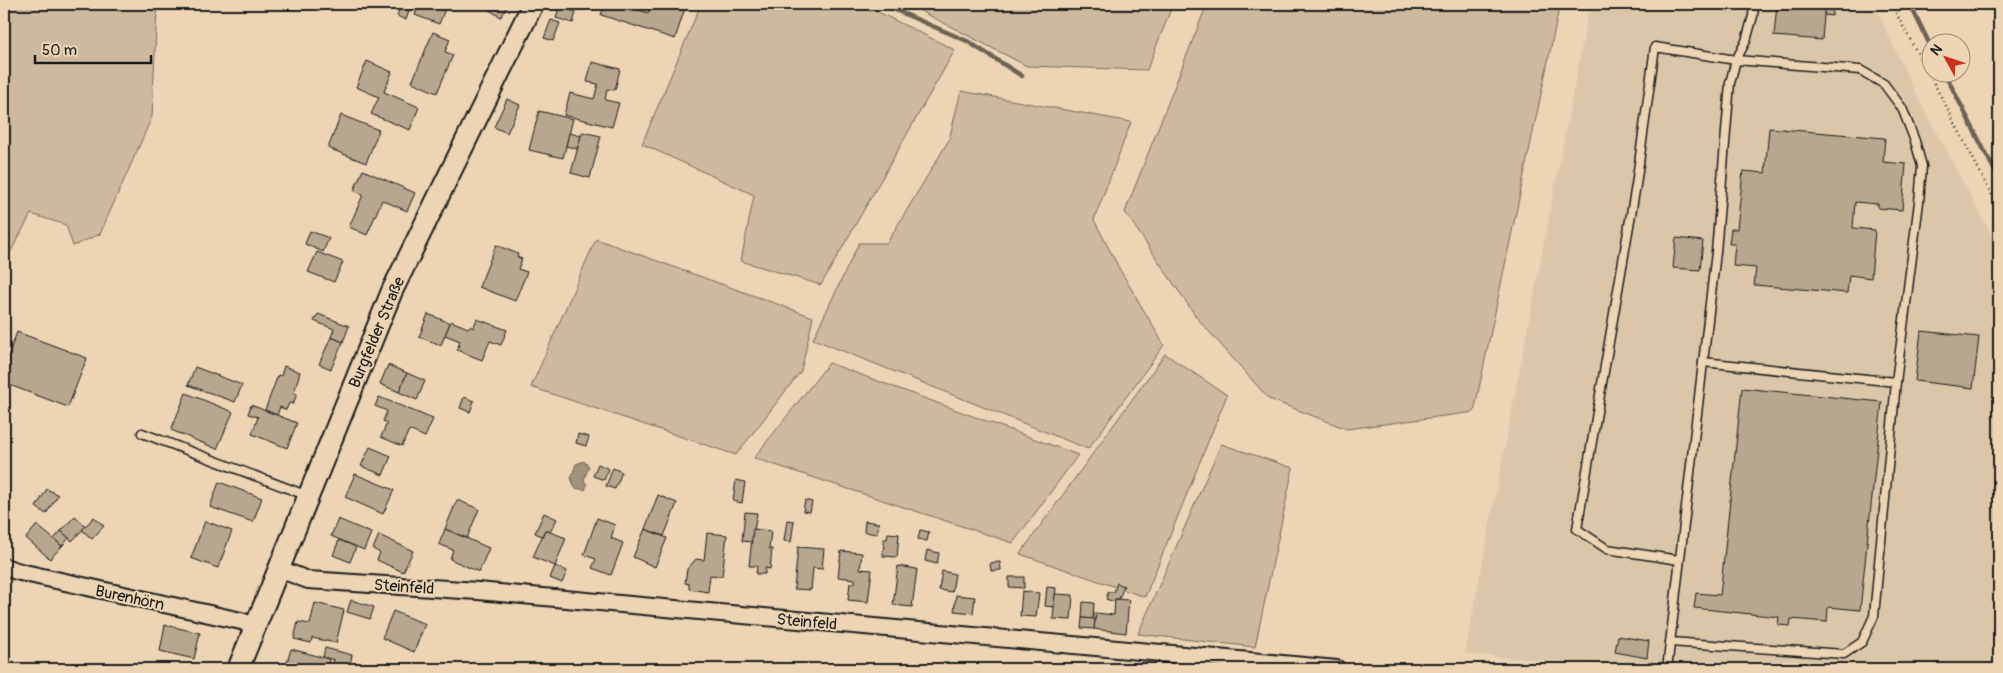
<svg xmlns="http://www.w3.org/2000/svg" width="2003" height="673" font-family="Pangolin,sans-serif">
  <rect width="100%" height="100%" fill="#ecd4b4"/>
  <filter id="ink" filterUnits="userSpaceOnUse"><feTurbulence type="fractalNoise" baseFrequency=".02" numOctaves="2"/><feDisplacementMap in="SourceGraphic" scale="10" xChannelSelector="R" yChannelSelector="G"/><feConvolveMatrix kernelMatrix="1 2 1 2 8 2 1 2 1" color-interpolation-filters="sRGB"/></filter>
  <g filter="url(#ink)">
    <polygon fill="#dcc6a9" points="1590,4 1874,4 1915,92 1999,249 1999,669 1653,669 1465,654"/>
    <g fill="#ceb99e" stroke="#756a5d">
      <polygon points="4,4 154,4 157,7 152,117 100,234 73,246 66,225 31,214 4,264"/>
      <polygon points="701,4 879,4 876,11 955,50 821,285 741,261 754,195 642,144"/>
      <polygon points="907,4 1173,4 1147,70 1027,66"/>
      <polygon points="1207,4 1560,4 1474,412 1347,429 1269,399 1197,318 1125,212"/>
      <polygon points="961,91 1131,122 1094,220 1119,268 1164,345 1088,449 813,339 859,243 887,243 949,140"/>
      <polygon points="596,239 813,317 801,371 736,455 531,387"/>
      <polygon points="1165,354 1227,395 1145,597 1020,554"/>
      <polygon points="829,363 1078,455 1013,543 754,458"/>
      <polygon points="1221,444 1293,468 1255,647 1138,634"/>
    </g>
    <polygon fill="#a2927e" stroke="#6c6357" points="584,461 589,466 584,480 587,485 585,490 575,488 571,478 576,464"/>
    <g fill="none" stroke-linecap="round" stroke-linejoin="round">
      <g stroke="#6c6357" stroke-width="4.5">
        <polyline points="890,4 893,9 967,41 1022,76"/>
        <polyline points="1910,4 1930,45"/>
        <polyline points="1944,72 1999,179"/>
      </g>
    </g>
    <g fill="#b8a68f" stroke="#1c1c1c">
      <polygon points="419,4 447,4 439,24 415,15"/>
      <polygon points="493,4 509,4 501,17 489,10"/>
      <polygon points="605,4 641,4 639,10 648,13 651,4 671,4 685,8 675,39 601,15"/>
      <polygon points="1777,4 1825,4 1822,40 1774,36"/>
      <polygon points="1825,4 1833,4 1832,16 1824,15"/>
      <polygon points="559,7 576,12 573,23 556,18"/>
      <polygon points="400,8 409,11 406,20 397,16"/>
      <polygon points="551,20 560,23 553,41 544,38"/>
      <polygon points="433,32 450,39 445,52 453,55 437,93 412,82"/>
      <polygon points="367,61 392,72 384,92 419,107 410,130 371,114 379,97 356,87"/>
      <polygon points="592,62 620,69 615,90 607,89 605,100 619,103 612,127 564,115 570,93 594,99 598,84 587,82"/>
      <polygon points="507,99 520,105 507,133 494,127"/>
      <polygon points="539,111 573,119 563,158 529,150"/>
      <polygon points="341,115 379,130 366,163 328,148"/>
      <polygon points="1769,128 1885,138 1883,162 1906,164 1902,210 1878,208 1878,204 1855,202 1853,228 1875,230 1871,278 1849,275 1847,293 1754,285 1756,268 1733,266 1735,244 1729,244 1731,229 1737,229 1743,171 1765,173"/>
      <polygon points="582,132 601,136 590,178 571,173"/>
      <polygon points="569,133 581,136 577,149 566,146"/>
      <polygon points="363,170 415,193 407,211 382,200 367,235 349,227 363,195 354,190"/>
      <polygon points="310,231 329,238 323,252 305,244"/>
      <polygon points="1676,238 1703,241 1700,270 1673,268"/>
      <polygon points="496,245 518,254 517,257 522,259 518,269 527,272 515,301 479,287"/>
      <polygon points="317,252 343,262 334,282 308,272"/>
      <polygon points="318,314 349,326 343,342 331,337 334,329 314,321"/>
      <polygon points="428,314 450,323 441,345 419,337"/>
      <polygon points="477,319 507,330 501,345 490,341 482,360 457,350 460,341 445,335 451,321 468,328 470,326 473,328"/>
      <polygon points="1921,331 1979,337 1973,388 1915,381"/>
      <polygon points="17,332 87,358 68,407 4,383 4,366"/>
      <polygon points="331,337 343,342 331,369 319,364"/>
      <polygon points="388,365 407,373 399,392 380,384"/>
      <polygon points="284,366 300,372 294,393 297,394 293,404 289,403 286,410 280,407 277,415 265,410 278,375 281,376"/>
      <polygon points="195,367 242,385 235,402 188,385"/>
      <polygon points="407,373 425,381 417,400 399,392"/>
      <polygon points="1742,388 1882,402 1860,610 1828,607 1827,622 1791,619 1790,626 1778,625 1779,617 1694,608 1696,593 1720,595"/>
      <polygon points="186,393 233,412 217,449 171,430"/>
      <polygon points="379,397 433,419 425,437 409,430 402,446 381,437 387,423 383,421 387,411 375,406"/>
      <polygon points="464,397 474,401 470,412 460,408"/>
      <polygon points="251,405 297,423 287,448 252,434 258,417 248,414"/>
      <polygon points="578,434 589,437 586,446 576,443"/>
      <polygon points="370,447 391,456 383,475 361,466"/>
      <polygon points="598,464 609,469 604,480 593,476"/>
      <polygon points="613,468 622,472 615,489 606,486"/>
      <polygon points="355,474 394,490 383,514 345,497"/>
      <polygon points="736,480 745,482 742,503 733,501"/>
      <polygon points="219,482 262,498 253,522 210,507"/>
      <polygon points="47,489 58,495 46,514 36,507"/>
      <polygon points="658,495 677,503 664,536 645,529"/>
      <polygon points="457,500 479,509 467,538 445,529"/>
      <polygon points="805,500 812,502 810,512 803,511"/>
      <polygon points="745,512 757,513 752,542 742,541"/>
      <polygon points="544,513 557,519 550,532 545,530 542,536 535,533"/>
      <polygon points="75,516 86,526 72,541 61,531"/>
      <polygon points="94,517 104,526 92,539 82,530"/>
      <polygon points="597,518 615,525 611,538 623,543 611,575 592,568 596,559 584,555"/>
      <polygon points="338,519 371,533 364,550 331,536"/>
      <polygon points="787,520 794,521 791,542 784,541"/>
      <polygon points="205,521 232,531 218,568 191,558"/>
      <polygon points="865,521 879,523 877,534 864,532"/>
      <polygon points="37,525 62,546 50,559 26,538"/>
      <polygon points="445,529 489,548 479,572 450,559 453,550 439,544"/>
      <polygon points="645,529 667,538 655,567 633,557"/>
      <polygon points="753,529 771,531 769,549 772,549 770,569 765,568 765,574 756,574 757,566 749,566"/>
      <polygon points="545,530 566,538 555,566 533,557"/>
      <polygon points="920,530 929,532 927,541 918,539"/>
      <polygon points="61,531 69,538 62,546 54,539"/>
      <polygon points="707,533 727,535 722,576 710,575 708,592 689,589 689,584 685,583 687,569 696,559 704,560"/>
      <polygon points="888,533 899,534 897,557 883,556 884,539 887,539"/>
      <polygon points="379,535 413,551 403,572 377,560 380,553 373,549"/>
      <polygon points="339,540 356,547 350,562 333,555"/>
      <polygon points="798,547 824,549 822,569 813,568 811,590 794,589"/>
      <polygon points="927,550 939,553 937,564 925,561"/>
      <polygon points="841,551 862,553 860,569 872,570 868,602 848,600 850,583 855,583 855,579 838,577"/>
      <polygon points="1000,562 1001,570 991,571 990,563"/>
      <polygon points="555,566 567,571 562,583 550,578"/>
      <polygon points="898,566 917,569 912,607 893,605"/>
      <polygon points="942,571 955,574 952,592 939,590"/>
      <polygon points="1009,577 1024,577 1024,588 1009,587"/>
      <polygon points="1117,583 1124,586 1119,599 1115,599 1115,602 1106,599 1108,592 1114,592"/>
      <polygon points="1047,587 1056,588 1054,607 1045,606"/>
      <polygon points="1022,591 1039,593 1036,617 1020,616"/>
      <polygon points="1055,594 1073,595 1071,620 1053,619"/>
      <polygon points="956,595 975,597 973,613 954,611"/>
      <polygon points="1115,599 1129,600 1126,633 1094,629 1096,613 1114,615"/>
      <polygon points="351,600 374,607 370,619 347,612"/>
      <polygon points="1083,602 1094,603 1093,619 1082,618"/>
      <polygon points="315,603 344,610 336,643 312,638 311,643 294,639 298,622 310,624"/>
      <polygon points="393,611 425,624 414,652 382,638"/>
      <polygon points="1082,618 1095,619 1094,629 1081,628"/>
      <polygon points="165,625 200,633 194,659 160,651"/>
      <polygon points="1618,636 1649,641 1647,658 1615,652"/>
      <polygon points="325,648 352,655 349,669 332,665 334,660 323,657"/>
      <polygon points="291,649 329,659 327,669 285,669"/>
    </g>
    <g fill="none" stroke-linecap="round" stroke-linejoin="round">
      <defs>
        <g id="service">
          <polyline points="1703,362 1896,382"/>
          <polyline points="142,433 308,496"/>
          <polyline points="1670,642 1844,654 1862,642 1874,616 1896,382 1919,202 1922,166 1915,141 1902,108 1884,84 1860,70 1736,60 1655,47 1636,185 1577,529 1607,549 1679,560"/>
          <polyline points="1667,669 1716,252 1730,83 1736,60 1746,41 1753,16 1754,4"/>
        </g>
        <g id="minor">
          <polyline points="4,567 20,572 241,621 256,626"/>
          <polyline points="279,569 308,580 478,591 1337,669"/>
        </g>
        <polyline id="tertiary" points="238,669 392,291 533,4"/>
      </defs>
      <use href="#service" stroke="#1c1c1c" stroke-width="11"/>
      <use href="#minor" stroke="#1c1c1c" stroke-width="20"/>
      <use href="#tertiary" stroke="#1c1c1c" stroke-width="24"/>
      <polyline stroke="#1c1c1c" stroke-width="2.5" stroke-dasharray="1 4" stroke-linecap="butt" points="1891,4 1945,104 1999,209"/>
      <use href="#service" stroke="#ecd4b4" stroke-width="8"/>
      <use href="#minor" stroke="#ecd4b4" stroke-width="16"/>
      <use href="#tertiary" stroke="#ecd4b4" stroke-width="20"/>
    </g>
  </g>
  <g text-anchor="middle" stroke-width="4" stroke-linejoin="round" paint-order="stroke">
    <g font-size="16" fill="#1c1c1c" stroke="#ecd4b4">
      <text transform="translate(376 332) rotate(-67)" y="6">Burgfelder Straße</text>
      <text transform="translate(404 586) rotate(4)" y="6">Steinfeld</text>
      <text transform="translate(130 597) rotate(12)" y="6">Burenhörn</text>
      <text transform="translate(807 621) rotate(5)" y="6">Steinfeld</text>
    </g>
  </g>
  <rect width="2003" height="673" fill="none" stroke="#ecd4b4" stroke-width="20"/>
  <rect x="10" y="10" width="1983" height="653" fill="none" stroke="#1c1c1c" stroke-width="2" filter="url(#ink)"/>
  <g transform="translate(1946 58) rotate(310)"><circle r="24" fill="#ecd4b4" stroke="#998a77"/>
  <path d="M0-4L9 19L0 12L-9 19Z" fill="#c8321e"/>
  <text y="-8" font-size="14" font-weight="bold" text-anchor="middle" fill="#1c1c1c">N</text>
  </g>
  <path d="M35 55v8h116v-8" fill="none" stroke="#1c1c1c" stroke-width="2.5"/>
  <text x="42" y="55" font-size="15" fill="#1c1c1c" stroke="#ecd4b4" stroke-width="4" paint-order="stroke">50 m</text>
</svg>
